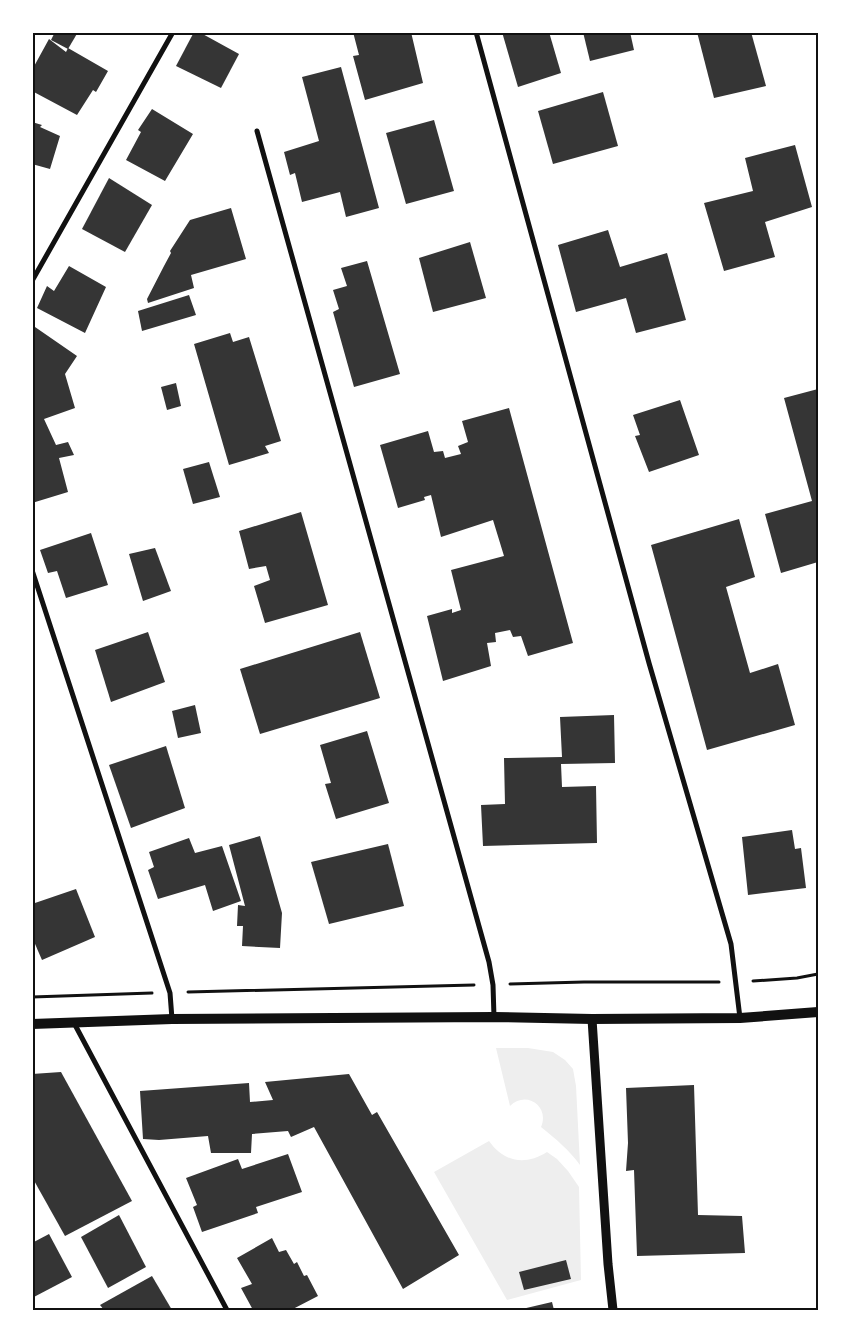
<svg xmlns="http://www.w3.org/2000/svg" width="851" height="1343" font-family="'Source Sans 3',sans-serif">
  <rect width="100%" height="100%" fill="#fff"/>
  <g fill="#eee">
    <path d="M496 1048H528L553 1052 565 1060 573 1069 576 1086 580 1165C569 1150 556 1139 541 1127 550 1106 526 1090 510 1106Z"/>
    <path d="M489 1141C504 1162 525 1166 547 1152L557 1159 568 1171 579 1187 581 1280 507 1300 434 1172Z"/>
  </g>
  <g fill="#353535">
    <polygon points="55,32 78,32 68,49 51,40"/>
    <polygon points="194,32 199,32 239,54 221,88 176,66"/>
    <polygon points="353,32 411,32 423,83 365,100 353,56 359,55"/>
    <polygon points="502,32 549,32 561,73 518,87"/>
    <polygon points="583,32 630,32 634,50 590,61"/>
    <polygon points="697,32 751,32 766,86 714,98"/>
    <polygon points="49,39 66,52 68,48 108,71 96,92 93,90 77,115 32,91 32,70"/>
    <polygon points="341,67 379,208 346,217 340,192 302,202 295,173 290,175 284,152 319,141 302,77"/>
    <polygon points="603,92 618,146 553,164 538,111"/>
    <polygon points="152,109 193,134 165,181 126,160 141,132 138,130"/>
    <polygon points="434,120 454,191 406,204 386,133"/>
    <polygon points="32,122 42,125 40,127 60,136 50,169 32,164"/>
    <polygon points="795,145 812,207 765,222 775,257 724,271 704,203 753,191 745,158"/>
    <polygon points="109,178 152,205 125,252 82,229"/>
    <polygon points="231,208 246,259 191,275 194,288 148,303 147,299 164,266 171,253 170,251 190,220"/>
    <polygon points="608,230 620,267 667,253 686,320 636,333 626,298 576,312 558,245"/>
    <polygon points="470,242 486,298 433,312 419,258"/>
    <polygon points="367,261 400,374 354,387 333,312 339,309 333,290 347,286 341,268"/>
    <polygon points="69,266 106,287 85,333 37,308 47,286 54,291"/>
    <polygon points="189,295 196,315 142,331 138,311"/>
    <polygon points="35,327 77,356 65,374 75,408 44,419 56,445 68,442 74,455 59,458 68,492 32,503 32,331"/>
    <polygon points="230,333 233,342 249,337 281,441 265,446 269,453 229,465 194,344"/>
    <polygon points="176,383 181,406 167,410 161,387"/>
    <polygon points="818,389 818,562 781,573 765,514 812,501 784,398"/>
    <polygon points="680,400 699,455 649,472 635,436 640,435 633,415"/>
    <polygon points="509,408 573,643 528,656 521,636 513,637 510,630 495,633 496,642 487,643 491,666 443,681 427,616 452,609 452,613 461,610 451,570 504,556 493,520 441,537 431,495 424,497 425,500 398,508 380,445 428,431 434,452 443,451 445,458 461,454 458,446 468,442 462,421"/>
    <polygon points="209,462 220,497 193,504 183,469"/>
    <polygon points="301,512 328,605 265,623 254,586 270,580 266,566 249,569 239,531"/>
    <polygon points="739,519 755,577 726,587 750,673 778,664 795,725 707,750 651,545"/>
    <polygon points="91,533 108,585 66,598 57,571 48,573 40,550"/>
    <polygon points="155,548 171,591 143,601 129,554"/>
    <polygon points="148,632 165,682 111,702 95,650"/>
    <polygon points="360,632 380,698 260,734 240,669"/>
    <polygon points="195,705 201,733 178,738 172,711"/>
    <polygon points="614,715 615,763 561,764 562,787 596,786 597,843 483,846 481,805 505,804 504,758 562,757 560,717"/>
    <polygon points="367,731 389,803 336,819 325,784 331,783 320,745"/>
    <polygon points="166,746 185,808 131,828 109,765"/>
    <polygon points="792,830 795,849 801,848 806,888 748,895 742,837"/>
    <polygon points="260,836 282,913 280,948 242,946 243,926 237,926 238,905 245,906 229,845"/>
    <polygon points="189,838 195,853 222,846 241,901 213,911 205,885 158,899 148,870 154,867 149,852"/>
    <polygon points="388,844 404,906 329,924 311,862"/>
    <polygon points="76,889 95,937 42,960 32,937 32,904"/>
    <polygon points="61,1072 132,1201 65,1236 32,1177 32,1074"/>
    <polygon points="349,1074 372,1115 377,1112 459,1255 403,1289 314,1127 291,1137 288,1131 252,1134 251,1153 211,1153 208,1136 159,1140 143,1139 140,1091 249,1083 250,1102 273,1100 265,1082"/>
    <polygon points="694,1085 698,1215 742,1216 745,1253 637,1256 634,1170 626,1171 628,1143 626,1088"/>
    <polygon points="288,1154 302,1192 256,1207 258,1213 202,1232 193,1207 197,1205 186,1178 238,1159 242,1169"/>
    <polygon points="119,1215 146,1267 108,1288 81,1237"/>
    <polygon points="49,1234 72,1277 32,1298 32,1243"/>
    <polygon points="272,1238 279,1252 286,1250 294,1264 297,1262 304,1276 307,1275 318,1296 291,1310 253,1310 241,1288 252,1284 237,1258"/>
    <polygon points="566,1260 571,1279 524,1290 519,1272"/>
    <polygon points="152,1276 172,1310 104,1310 100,1305"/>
    <polygon points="552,1302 554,1310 522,1310 522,1309"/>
  </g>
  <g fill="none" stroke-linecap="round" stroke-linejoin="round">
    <g stroke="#111" stroke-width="3">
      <polyline points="753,981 797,978 818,974"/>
      <polyline points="510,984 584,982 719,982"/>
      <polyline points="188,992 474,985"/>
      <polyline points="32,997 152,993"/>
    </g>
    <g stroke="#111" stroke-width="5">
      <polyline points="476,32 649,663 731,944 740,1018"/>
      <polyline points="257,131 489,962 493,985 494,1017"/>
      <polyline points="32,281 173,32"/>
      <polyline points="32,570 170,993 172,1019"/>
      <polyline points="74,1023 227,1310"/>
    </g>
    <polyline stroke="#111" stroke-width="9" points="592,1019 608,1264 613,1310"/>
    <polyline stroke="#111" stroke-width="10" points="32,1024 172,1019 494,1017 592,1019 740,1018 818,1012"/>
  </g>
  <rect width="851" height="1343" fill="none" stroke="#ffffff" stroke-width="68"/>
  <rect x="34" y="34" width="783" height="1275" fill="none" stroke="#111" stroke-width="2"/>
</svg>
